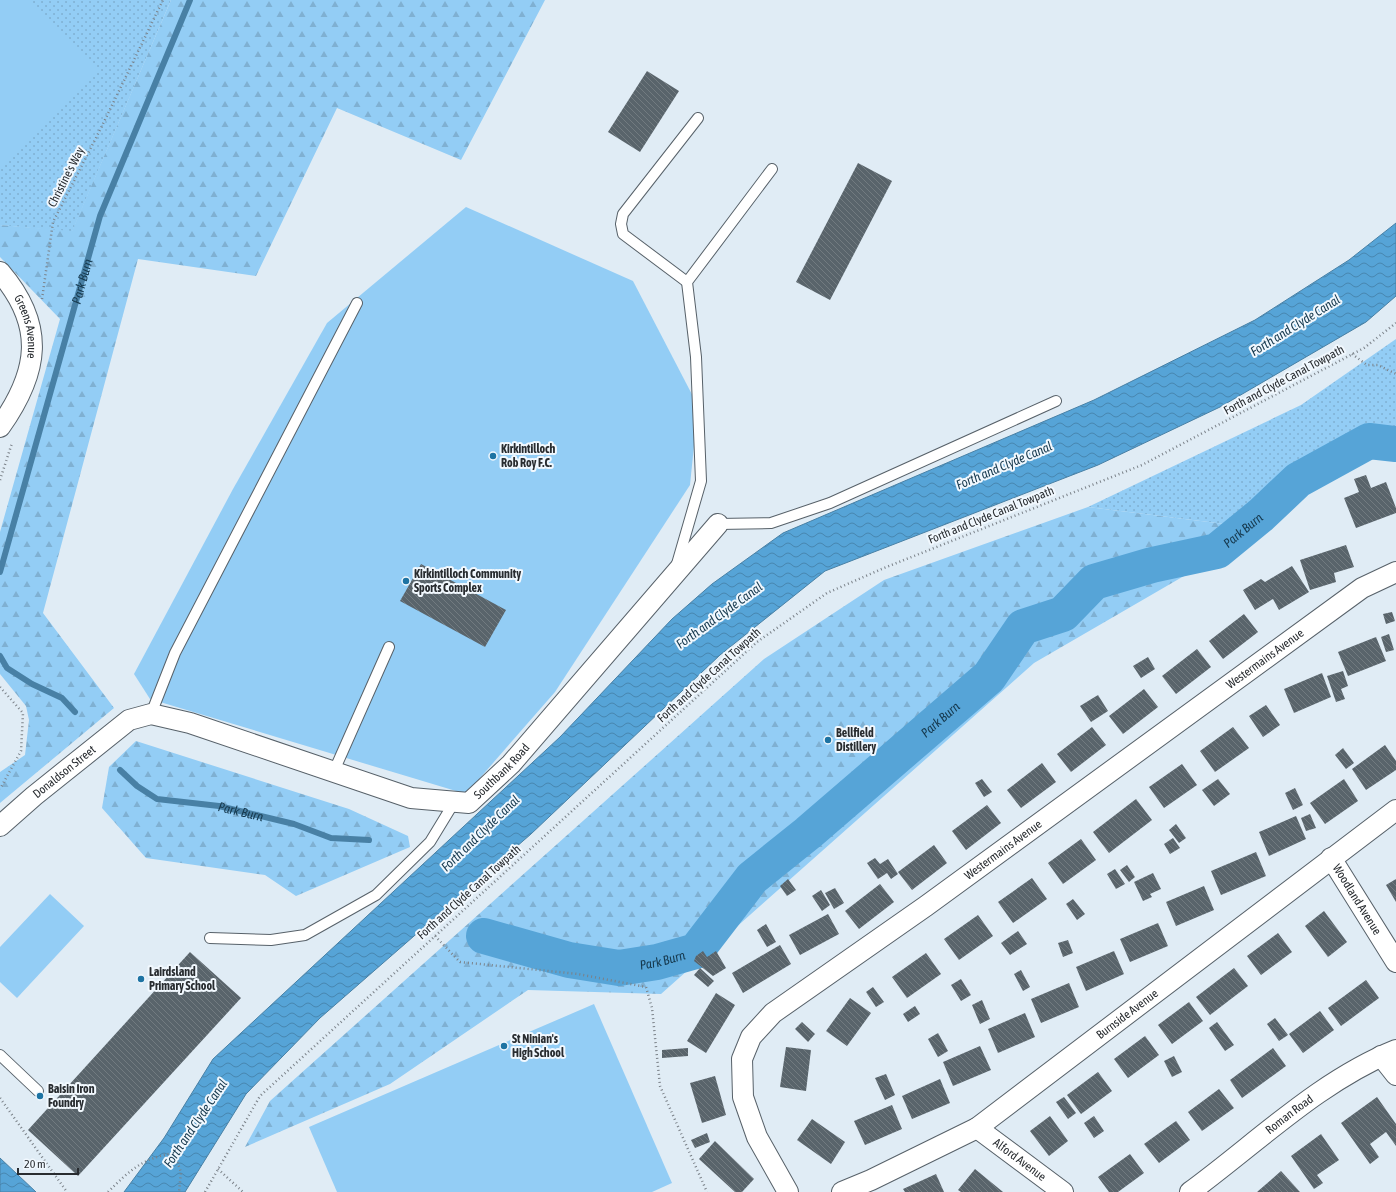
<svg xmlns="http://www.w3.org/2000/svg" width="1396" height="1192" font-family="'Asap Condensed',sans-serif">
  <defs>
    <pattern id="grass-dots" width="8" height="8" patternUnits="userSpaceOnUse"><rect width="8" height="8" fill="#93cdf5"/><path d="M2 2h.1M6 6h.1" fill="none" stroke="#7fb0d2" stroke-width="1.8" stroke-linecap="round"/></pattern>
    <pattern id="forest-firs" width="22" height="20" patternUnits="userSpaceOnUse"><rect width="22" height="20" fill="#93cdf5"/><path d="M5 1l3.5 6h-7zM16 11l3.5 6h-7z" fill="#7fb0d2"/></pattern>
    <pattern id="water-waves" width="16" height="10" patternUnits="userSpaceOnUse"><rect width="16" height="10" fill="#56a4d7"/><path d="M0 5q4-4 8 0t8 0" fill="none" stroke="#4786af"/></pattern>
    <pattern id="building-back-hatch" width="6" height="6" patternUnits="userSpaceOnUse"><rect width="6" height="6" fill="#59646b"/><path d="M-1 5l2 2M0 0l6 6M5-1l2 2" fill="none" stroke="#727b80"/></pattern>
  </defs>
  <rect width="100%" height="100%" fill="#e0ecf5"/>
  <g fill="url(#grass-dots)">
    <polygon points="0,0 171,0 72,232 0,225"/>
    <polygon points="1396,339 1396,454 1333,468 1265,529 1088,507 1301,405"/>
  </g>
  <g fill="url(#forest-firs)">
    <polygon points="171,0 545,0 461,160 337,108 256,276 138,259 43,613 114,708 0,803 0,772 25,755 29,720 26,706 0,674 0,532 60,319 0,257 0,225 72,231"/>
    <polygon points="1088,507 1265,529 1034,663 661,994 528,990 390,1084 245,1147 270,1101 764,659 884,580"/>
    <polygon points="136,741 349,809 408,836 410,847 296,896 265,875 146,858 102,808 109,767"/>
  </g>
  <g fill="#93cdf5">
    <polygon points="0,0 26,0 98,72 0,169"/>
    <polygon points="466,207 633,281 698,406 690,485 555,692 466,794 150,699 134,674 233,489 327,323"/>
    <polygon points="50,894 84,926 17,998 0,982 0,947"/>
    <polygon points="594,1004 672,1183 652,1192 337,1192 309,1127"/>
  </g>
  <g fill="url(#water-waves)" stroke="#4880a5">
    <polygon points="1396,223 1396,296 1366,322 1220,407 1098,465 825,571 720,655 531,834 320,1018 246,1094 185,1192 124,1192 164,1138 213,1059 560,737 672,619 712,584 783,533 1094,400 1255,320 1349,260"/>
    <polygon points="0,1158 36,1192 0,1192"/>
  </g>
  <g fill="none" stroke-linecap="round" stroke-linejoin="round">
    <g stroke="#4880a5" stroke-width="6">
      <path id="s1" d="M0 572 100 216 190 0"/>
      <polyline points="0,656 7,668 32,684 62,698 75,712"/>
      <path id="s2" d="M120 770 137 786 157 799 219 806 294 824 331 838 369 840"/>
    </g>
    <path stroke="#56a4d7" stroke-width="36" id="s3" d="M484 936 569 960 619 968 657 962 696 951 752 878 808 833 989 677 1023 627 1063 614 1094 582 1152 565 1217 551 1261 515 1298 480 1369 441 1396 444"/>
  </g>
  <g fill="url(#building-back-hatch)">
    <polygon points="647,71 679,91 640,152 608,132"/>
    <polygon points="858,163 892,181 830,300 796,282"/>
    <polygon points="1366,475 1371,488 1386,482 1396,508 1396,513 1356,528 1344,498 1359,492 1354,479"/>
    <polygon points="1346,545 1354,567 1334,573 1336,582 1310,590 1300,560"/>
    <polygon points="421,564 506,610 485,647 400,601"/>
    <polygon points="1292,566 1309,592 1279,610 1273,599 1255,610 1243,590 1261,579 1265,582"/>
    <polygon points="1392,612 1395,621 1386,624 1383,614"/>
    <polygon points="1244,614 1258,632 1223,659 1209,641"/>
    <polygon points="1389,634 1394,650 1386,652 1381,637"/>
    <polygon points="1376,637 1386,661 1348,676 1338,652"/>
    <polygon points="1197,649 1211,667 1176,694 1162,676"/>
    <polygon points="1148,657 1155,669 1141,678 1133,666"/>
    <polygon points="1343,671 1348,686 1341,689 1345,699 1336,702 1327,676"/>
    <polygon points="1322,673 1331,697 1294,713 1284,689"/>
    <polygon points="1144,689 1158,707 1123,734 1109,716"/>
    <polygon points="1098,695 1108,711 1091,722 1080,706"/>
    <polygon points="1266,705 1280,725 1263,737 1249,716"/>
    <polygon points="1092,727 1106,745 1071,772 1057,754"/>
    <polygon points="1233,727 1249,748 1215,772 1200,751"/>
    <polygon points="1385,745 1396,761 1396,770 1366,790 1352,769"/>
    <polygon points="1343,748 1354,763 1346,769 1335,755"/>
    <polygon points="1042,763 1056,782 1021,808 1007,790"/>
    <polygon points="1182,764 1197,785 1164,808 1149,787"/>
    <polygon points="982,779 992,792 984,797 975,783"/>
    <polygon points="1218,779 1230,794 1214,806 1202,790"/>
    <polygon points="1344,779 1358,801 1325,824 1310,803"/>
    <polygon points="1295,788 1303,805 1293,810 1285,793"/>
    <polygon points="1136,799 1152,820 1109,853 1093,832"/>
    <polygon points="987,805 1001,823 966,850 952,831"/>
    <polygon points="1310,814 1316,828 1306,831 1301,818"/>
    <polygon points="1296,816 1306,839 1269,856 1259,832"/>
    <polygon points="1176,824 1186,838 1179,843 1169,830"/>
    <polygon points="1173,838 1180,848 1170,854 1164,844"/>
    <polygon points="1081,839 1096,860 1063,884 1048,863"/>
    <polygon points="934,845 947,863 912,890 898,872"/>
    <polygon points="1256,852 1266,876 1221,895 1211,871"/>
    <polygon points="875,858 880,864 888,859 898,874 891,879 887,873 878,879 867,863"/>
    <polygon points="1127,865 1135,877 1129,882 1120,870"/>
    <polygon points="1115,869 1125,884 1116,889 1107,874"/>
    <polygon points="1153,873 1161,889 1150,894 1152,897 1143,901 1134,882"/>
    <polygon points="1032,878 1047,899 1013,923 998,902"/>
    <polygon points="788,879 796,890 787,896 780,886"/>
    <polygon points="1396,879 1396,902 1386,885"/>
    <polygon points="880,884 894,902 859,929 845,911"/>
    <polygon points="1204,886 1214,910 1176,926 1166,902"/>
    <polygon points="835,888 844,903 834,909 825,893"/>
    <polygon points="821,890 830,905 822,911 812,896"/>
    <polygon points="1073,899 1085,914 1077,920 1066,904"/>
    <polygon points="1324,911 1347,942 1328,957 1305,926"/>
    <polygon points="828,914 839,934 800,955 789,935"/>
    <polygon points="978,915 993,936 959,960 944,939"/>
    <polygon points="1158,923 1168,946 1130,962 1120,939"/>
    <polygon points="766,924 776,942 767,947 757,930"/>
    <polygon points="1018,931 1027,944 1010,955 1001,943"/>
    <polygon points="1278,933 1292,952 1261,975 1247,956"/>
    <polygon points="1068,940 1073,953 1063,957 1058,943"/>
    <polygon points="780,945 791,964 743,993 732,973"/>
    <polygon points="703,951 707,957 716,951 726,968 713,976 694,961 696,956"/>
    <polygon points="1114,951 1124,974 1086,991 1076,967"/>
    <polygon points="190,952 241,998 78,1176 28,1130"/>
    <polygon points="926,953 941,974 907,998 892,977"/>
    <polygon points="700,968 714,981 708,987 694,975"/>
    <polygon points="1234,968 1248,986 1210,1015 1196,997"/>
    <polygon points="1021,970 1030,987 1023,991 1014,974"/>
    <polygon points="961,979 971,995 961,1001 951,985"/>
    <polygon points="1366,980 1379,998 1341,1026 1328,1008"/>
    <polygon points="1069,983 1079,1007 1041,1023 1031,999"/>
    <polygon points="873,987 884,1002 876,1007 866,992"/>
    <polygon points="716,993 735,1005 706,1053 687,1041"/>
    <polygon points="850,998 871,1013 847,1046 826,1031"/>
    <polygon points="982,1000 990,1019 980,1024 972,1005"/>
    <polygon points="1189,1002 1203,1021 1172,1044 1158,1025"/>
    <polygon points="915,1006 920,1014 908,1022 903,1014"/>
    <polygon points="1320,1011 1334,1030 1303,1053 1289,1034"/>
    <polygon points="1025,1013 1035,1037 998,1053 988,1029"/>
    <polygon points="1275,1018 1288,1035 1279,1041 1267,1024"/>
    <polygon points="802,1022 815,1034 808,1042 795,1029"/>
    <polygon points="1217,1022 1234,1045 1225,1051 1209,1028"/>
    <polygon points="938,1033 948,1051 938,1057 928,1039"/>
    <polygon points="1145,1036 1159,1055 1128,1078 1114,1059"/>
    <polygon points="980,1046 991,1070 953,1086 943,1062"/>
    <polygon points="786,1047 811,1050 806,1091 780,1087"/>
    <polygon points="688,1048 688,1056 662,1058 662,1050"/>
    <polygon points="1273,1048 1286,1066 1242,1098 1230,1080"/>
    <polygon points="1174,1056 1182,1072 1172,1077 1164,1061"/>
    <polygon points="1098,1072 1112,1091 1081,1114 1067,1095"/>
    <polygon points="886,1074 895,1095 885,1100 875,1078"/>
    <polygon points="715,1076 726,1115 702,1123 690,1083"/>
    <polygon points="940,1079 950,1103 912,1119 902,1096"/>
    <polygon points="1219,1089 1234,1108 1202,1131 1188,1112"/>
    <polygon points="1064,1097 1076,1113 1068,1119 1056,1102"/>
    <polygon points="1377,1097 1396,1124 1396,1146 1386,1132 1370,1144 1379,1157 1370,1164 1341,1123"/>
    <polygon points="892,1105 902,1129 865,1145 854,1121"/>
    <polygon points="1050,1116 1068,1141 1049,1156 1030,1131"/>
    <polygon points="1094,1116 1104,1131 1094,1138 1084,1123"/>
    <polygon points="812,1119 845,1142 831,1164 797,1140"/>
    <polygon points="1176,1121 1190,1140 1159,1163 1144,1144"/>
    <polygon points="707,1133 710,1142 695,1148 691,1140"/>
    <polygon points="1321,1134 1339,1160 1317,1175 1323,1183 1314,1189 1291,1156"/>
    <polygon points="715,1141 754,1179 742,1192 735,1192 699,1159"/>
    <polygon points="1130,1154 1144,1173 1118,1192 1109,1192 1098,1177"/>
    <polygon points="975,1169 1003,1192 961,1192 958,1190"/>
    <polygon points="1281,1171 1300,1192 1257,1192"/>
    <polygon points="936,1174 944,1192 905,1192 903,1189"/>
  </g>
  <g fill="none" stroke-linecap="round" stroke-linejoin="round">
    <defs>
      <g id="lane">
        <polyline points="687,282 623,234 621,224 623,214 698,118"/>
        <polyline points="718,524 771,523 830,503 1056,401"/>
        <polyline points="677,564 701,481 696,357 687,282 772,169"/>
        <polyline points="151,714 175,653 357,303"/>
        <polyline points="334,771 389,647"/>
        <polyline points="210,938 271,940 305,935 376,895 430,842 455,801"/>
        <polyline points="0,1055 38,1091"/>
      </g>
      <g id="street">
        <path id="s4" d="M0 272C46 326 39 372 0 427"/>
        <path id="s5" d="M0 826 34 796 129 720 151 714 190 723 411 798 469 803 511 764 718 524"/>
        <path id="s6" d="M1331 858 1396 962"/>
        <polyline points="1381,1056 1396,1075"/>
        <path id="s7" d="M977 1128 1063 1192"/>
        <path id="s8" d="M788 1192 757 1137 743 1097 742 1059 751 1037 773 1013 926 906 1362 588 1396 572"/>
        <path id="s9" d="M842 1192 871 1180 977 1128 1396 810"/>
        <path id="s10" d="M1190 1192C1257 1143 1319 1081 1396 1050"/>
      </g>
    </defs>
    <use href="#lane" stroke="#576169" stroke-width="12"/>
    <use href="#street" stroke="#576169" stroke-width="22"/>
    <g stroke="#7b8289" stroke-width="2.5" stroke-dasharray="1 3" stroke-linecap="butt">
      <polyline points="42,299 53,222 101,128 163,0"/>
      <polyline points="1352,354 1367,365 1378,365 1396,374"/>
      <polyline points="0,480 12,443"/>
      <polyline points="0,687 23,713 21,751 0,789"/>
      <polyline points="435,936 460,962 578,974 646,987 652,1008 660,1086 707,1192"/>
      <polyline points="0,1098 67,1192"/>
      <polyline points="218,1169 243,1192"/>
      <path d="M108 1192C130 1170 143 1158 174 1153L181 1172 179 1192"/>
      <polyline points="205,1192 260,1096 757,642 827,593 884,568 1142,465 1364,348 1396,323"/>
    </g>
    <use href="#lane" stroke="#fff" stroke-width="10"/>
    <use href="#street" stroke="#fff" stroke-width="20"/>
  </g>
  <g fill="#1d73a3" stroke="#f1f8fe" stroke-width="1.5">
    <circle cx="493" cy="456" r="4"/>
    <circle cx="406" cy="581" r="4"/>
    <circle cx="828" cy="740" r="4"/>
    <circle cx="141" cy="979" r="4"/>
    <circle cx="504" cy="1046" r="4"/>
    <circle cx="40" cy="1096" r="4"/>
  </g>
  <g text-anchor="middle" stroke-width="4" stroke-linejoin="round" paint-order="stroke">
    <g font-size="12" fill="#282c30" stroke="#f1f8fe">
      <text transform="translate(66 177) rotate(-63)" y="4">Christine's Way</text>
      <text dy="4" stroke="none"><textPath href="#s4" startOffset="62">Greens Avenue</textPath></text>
      <text transform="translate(1284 380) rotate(-28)" y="4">Forth and Clyde Canal Towpath</text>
      <text transform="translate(991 515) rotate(-22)" y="4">Forth and Clyde Canal Towpath</text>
      <text dy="4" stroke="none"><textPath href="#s8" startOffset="806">Westermains Avenue</textPath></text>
      <text transform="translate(709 675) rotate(-42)" y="4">Forth and Clyde Canal Towpath</text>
      <text dy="4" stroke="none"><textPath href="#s5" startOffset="567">Southbank Road</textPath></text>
      <text dy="4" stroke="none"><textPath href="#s5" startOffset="84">Donaldson Street</textPath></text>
      <text dy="4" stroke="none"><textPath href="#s8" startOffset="482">Westermains Avenue</textPath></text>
      <text transform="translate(469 892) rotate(-42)" y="4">Forth and Clyde Canal Towpath</text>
      <text dy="4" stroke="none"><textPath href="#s6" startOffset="49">Woodland Avenue</textPath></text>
      <text dy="4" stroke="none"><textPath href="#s9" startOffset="338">Burnside Avenue</textPath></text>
      <text dy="4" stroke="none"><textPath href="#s10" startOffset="126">Roman Road</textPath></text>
      <text dy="4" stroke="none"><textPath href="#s7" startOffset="53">Alford Avenue</textPath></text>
    </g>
    <g font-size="12" font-weight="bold" fill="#282c30" stroke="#f1f8fe" text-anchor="start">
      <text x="501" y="453">Kirkintilloch<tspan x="501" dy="14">Rob Roy F.C.</tspan></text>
      <text x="414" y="578">Kirkintilloch Community<tspan x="414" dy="14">Sports Complex</tspan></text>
      <text x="836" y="737">Bellfield<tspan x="836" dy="14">Distillery</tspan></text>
      <text x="149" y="976">Lairdsland<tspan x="149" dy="14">Primary School</tspan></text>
      <text x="512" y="1043">St Ninian's<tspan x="512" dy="14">High School</tspan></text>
      <text x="48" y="1093">Baisin Iron<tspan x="48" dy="14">Foundry</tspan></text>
    </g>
    <g font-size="13" font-style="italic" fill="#16394e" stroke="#f1f8fe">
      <text dy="5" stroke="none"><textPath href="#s1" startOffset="302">Park Burn</textPath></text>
      <text transform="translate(1295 325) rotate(-32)" y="5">Forth and Clyde Canal</text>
      <text transform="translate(1004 465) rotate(-23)" y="5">Forth and Clyde Canal</text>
      <text dy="5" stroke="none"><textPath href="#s3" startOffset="928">Park Burn</textPath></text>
      <text transform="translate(719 615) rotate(-36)" y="5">Forth and Clyde Canal</text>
      <text dy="5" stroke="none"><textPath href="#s3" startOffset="556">Park Burn</textPath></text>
      <text dy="5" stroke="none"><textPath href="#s2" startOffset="132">Park Burn</textPath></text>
      <text transform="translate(480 833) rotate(-44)" y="5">Forth and Clyde Canal</text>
      <text dy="5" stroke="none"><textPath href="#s3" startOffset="183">Park Burn</textPath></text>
      <text transform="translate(195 1123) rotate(-56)" y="5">Forth and Clyde Canal</text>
    </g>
  </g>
  <path d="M18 1168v6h60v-6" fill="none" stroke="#282c30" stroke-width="2"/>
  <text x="24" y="1168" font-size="12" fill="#282c30" stroke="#f1f8fe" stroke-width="3" paint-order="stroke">20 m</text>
</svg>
